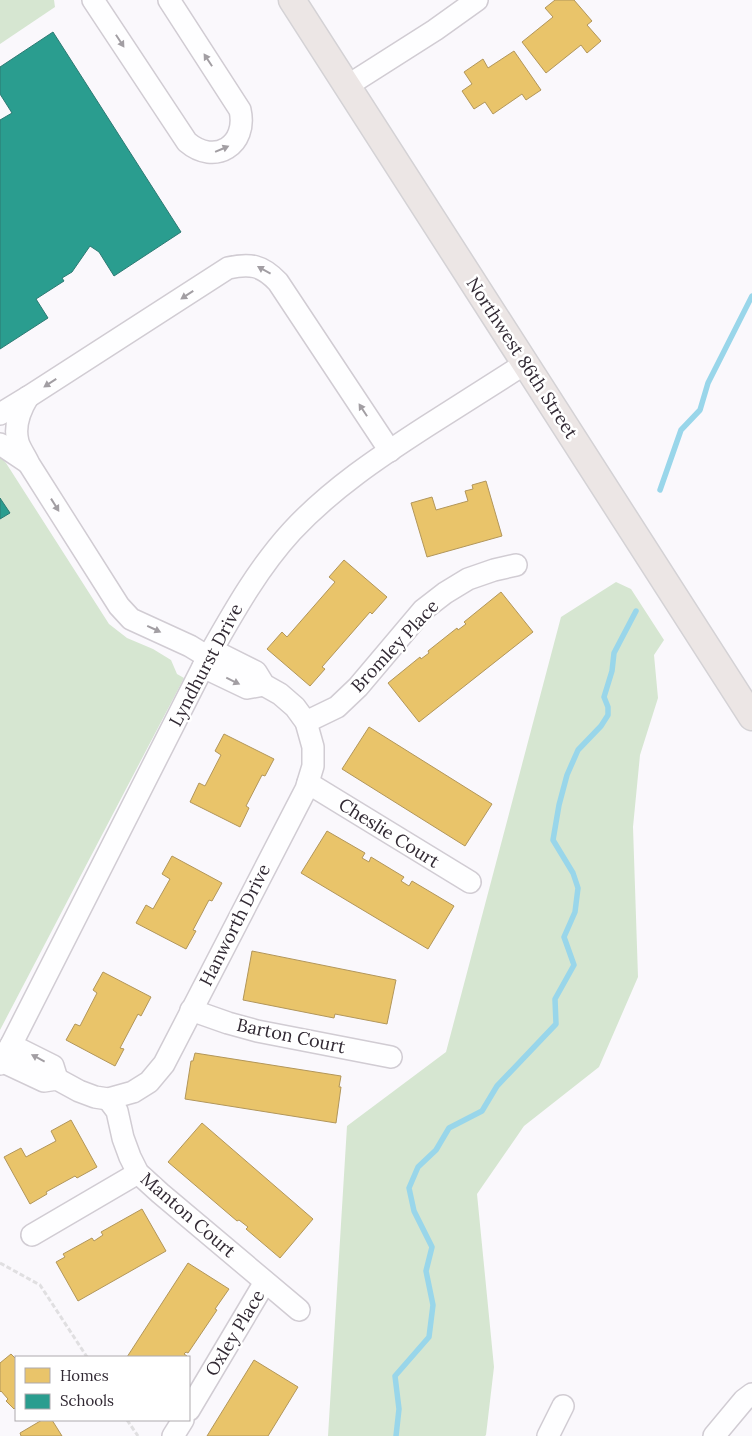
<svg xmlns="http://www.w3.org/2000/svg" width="752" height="1436" font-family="Lora,serif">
  <rect width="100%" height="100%" fill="#faf8fc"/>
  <g fill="#d6e6d1">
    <polygon points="0,0 54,0 55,7 0,44"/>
    <polygon points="0,456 6,463 109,624 127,638 153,649 171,660 177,674 184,678 0,1030"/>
    <polygon points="616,582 631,589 664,640 654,655 658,698 640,755 633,827 638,977 599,1067 524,1126 477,1194 494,1367 486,1435 485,1436 328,1436 347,1126 446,1052 561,617"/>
  </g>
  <g fill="#e9c46a" stroke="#b2965a">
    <polygon points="555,0 574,0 592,21 587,25 601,41 587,53 581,45 546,73 522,42 553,17 545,8"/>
    <polygon points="514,51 541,90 526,100 522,94 493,114 485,102 474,109 462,91 472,84 464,72 483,59 488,68"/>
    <polygon points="486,481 502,536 427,557 411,503 432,497 436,510 468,501 465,491 473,489 472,485"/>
    <polygon points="344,560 387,597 372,614 370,612 322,667 325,669 310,686 267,649 282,632 287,637 335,582 329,577"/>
    <polygon points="501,592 533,632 419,722 388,683 420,657 421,659 429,653 428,651 457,628 458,630 466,624 464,622"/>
    <polygon points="369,727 492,804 465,846 342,769"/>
    <polygon points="224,734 274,759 265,776 262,775 246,806 249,808 240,827 190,802 199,783 205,786 221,755 215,751"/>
    <polygon points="327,831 365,853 362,858 369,862 371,857 404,877 401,881 409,886 412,881 454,906 428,949 301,873"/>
    <polygon points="172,856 222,883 212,901 209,900 193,930 196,931 186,949 136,923 146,905 153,909 170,879 162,874"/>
    <polygon points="252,951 396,980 387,1024 335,1014 334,1018 243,1000"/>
    <polygon points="103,972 151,997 141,1016 138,1014 120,1048 124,1049 115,1066 66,1040 75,1024 80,1026 97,993 93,990"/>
    <polygon points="195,1053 341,1076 339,1087 341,1087 336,1123 185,1099 191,1061 193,1061"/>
    <polygon points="71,1120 97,1167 77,1178 75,1176 46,1192 47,1194 30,1204 4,1157 21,1148 26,1157 56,1141 51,1131"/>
    <polygon points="202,1123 313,1219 280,1258 246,1229 248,1227 239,1220 237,1221 168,1162"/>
    <polygon points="142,1209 166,1251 78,1301 56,1262 65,1257 63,1254 92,1238 94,1241 103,1235 101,1232"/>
    <polygon points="188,1263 229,1289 215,1309 217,1310 188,1353 186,1352 184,1354 187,1356 186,1357 127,1357"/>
    <polygon points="11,1354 16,1359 16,1407 14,1409 6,1401 8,1399 1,1391 0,1392 0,1363"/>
    <polygon points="254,1360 298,1387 268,1436 207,1436"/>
    <polygon points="42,1420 52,1420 62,1436 21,1436 20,1433"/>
  </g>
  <g fill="#2a9d8f" stroke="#2c7a73">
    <polygon points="53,32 181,232 114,276 99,252 90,246 72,272 62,278 64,281 36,299 48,318 0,349 0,120 12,113 0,94 0,67"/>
    <polygon points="0,498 10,513 0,519"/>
  </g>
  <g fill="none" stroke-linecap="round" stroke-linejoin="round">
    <g stroke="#99d6ea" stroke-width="5.5">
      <polyline points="660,490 681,430 700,410 708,383 752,296"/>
      <polyline points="396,1436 399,1409 395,1376 429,1337 433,1305 426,1271 432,1247 414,1211 409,1188 418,1167 436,1150 449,1128 482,1111 497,1086 556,1024 555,999 574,965 564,937 575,912 578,888 573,873 553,840 559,805 567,775 578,750 601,726 608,715 608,707 604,697 612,671 614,653 636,611"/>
    </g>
    <defs>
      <g id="minor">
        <path d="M93 0 187 142C215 166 248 145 240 110L169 0"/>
        <polyline points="347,86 435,30 477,0"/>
        <path d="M28 397C20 410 14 427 18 442 20 449 26 457 29 464L119 606 131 619 190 646 208 657"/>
        <path d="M0 414 28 397 228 268C250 263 262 265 278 282L390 451"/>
        <polyline points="0,444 27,462"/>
        <polyline points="203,667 247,688 264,685"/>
        <polyline points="306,722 337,707 358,687 423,610 445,593 468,579 494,570 516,565"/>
        <polyline points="308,783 470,882"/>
        <polyline points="191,1010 228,1023 257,1031 391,1057"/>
        <polyline points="11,1045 53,1066 57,1079"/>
        <polyline points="1,1061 44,1081 57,1079 79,1091 95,1097 108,1099 133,1092 149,1082 164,1064 306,789 313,766 313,747 306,722 295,707 280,694 264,685 256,672 212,650"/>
        <path d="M0 1064 11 1045 208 657C233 613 258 568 292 531 331 489 379 457 427 426 460 405 493 384 526 363"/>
        <polyline points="108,1099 117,1111 123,1138 130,1157 138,1173 160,1193 299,1310"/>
        <polyline points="32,1235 138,1173"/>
        <polyline points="189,1410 265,1282"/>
        <polyline points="173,1436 183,1420"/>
        <polyline points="548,1436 563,1406"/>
        <polyline points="714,1436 744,1400 752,1394"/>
      </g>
      <polyline id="major" points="292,0 752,717"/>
    </defs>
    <use href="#minor" stroke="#d1ccd3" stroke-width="24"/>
    <use href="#major" stroke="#d4d2d5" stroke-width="29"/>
    <g stroke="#e0dfe1" stroke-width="3" stroke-dasharray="5 2.5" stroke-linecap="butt">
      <polyline points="0,1263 40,1285 87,1357"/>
      <polyline points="127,1420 138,1436"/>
    </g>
    <use href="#minor" stroke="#fefeff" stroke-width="21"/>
    <use href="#major" stroke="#ece6e5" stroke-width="26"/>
  </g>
  <defs><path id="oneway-solid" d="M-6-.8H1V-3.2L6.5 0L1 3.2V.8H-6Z" transform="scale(1.25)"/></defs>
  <g fill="#a29ea3">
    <use href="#oneway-solid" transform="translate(120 41) rotate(57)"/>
    <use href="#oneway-solid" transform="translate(208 60) rotate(-123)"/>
    <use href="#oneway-solid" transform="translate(222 149) rotate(-23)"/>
    <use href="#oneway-solid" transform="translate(264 270) rotate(-151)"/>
    <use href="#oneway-solid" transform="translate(187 295) rotate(147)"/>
    <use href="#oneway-solid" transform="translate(50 383) rotate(147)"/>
    <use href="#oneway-solid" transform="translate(363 410) rotate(-123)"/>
    <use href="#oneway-solid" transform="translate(55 505) rotate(58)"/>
    <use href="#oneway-solid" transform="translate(154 629) rotate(25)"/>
    <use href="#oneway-solid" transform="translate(233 681) rotate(26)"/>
    <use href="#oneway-solid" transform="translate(38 1058) rotate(-152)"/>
  </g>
  <g text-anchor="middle" stroke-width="5" stroke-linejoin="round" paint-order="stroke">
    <g font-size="18" fill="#312933" stroke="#fff">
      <text transform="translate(522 358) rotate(57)" y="6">Northwest 86th Street</text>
      <text transform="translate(395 646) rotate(-47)" y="6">Bromley Place</text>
      <text transform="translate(206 665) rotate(-62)" y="6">Lyndhurst Drive</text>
      <text transform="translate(389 833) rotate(32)" y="6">Cheslie Court</text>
      <text transform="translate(235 925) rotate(-63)" y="6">Hanworth Drive</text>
      <text transform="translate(291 1036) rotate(12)" y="6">Barton Court</text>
      <text transform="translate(188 1215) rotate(41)" y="6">Manton Court</text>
      <text transform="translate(235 1333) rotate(-59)" y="6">Oxley Place</text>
    </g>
  </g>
  <rect x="15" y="1356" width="175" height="65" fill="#ffffff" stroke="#ada9ad"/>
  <rect x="25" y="1368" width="25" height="15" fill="#e9c46a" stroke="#ada9ad"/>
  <text x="60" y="1381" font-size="15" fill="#312933">Homes</text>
  <rect x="25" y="1394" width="25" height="15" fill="#2a9d8f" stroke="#ada9ad"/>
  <text x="60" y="1406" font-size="15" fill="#312933">Schools</text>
</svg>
